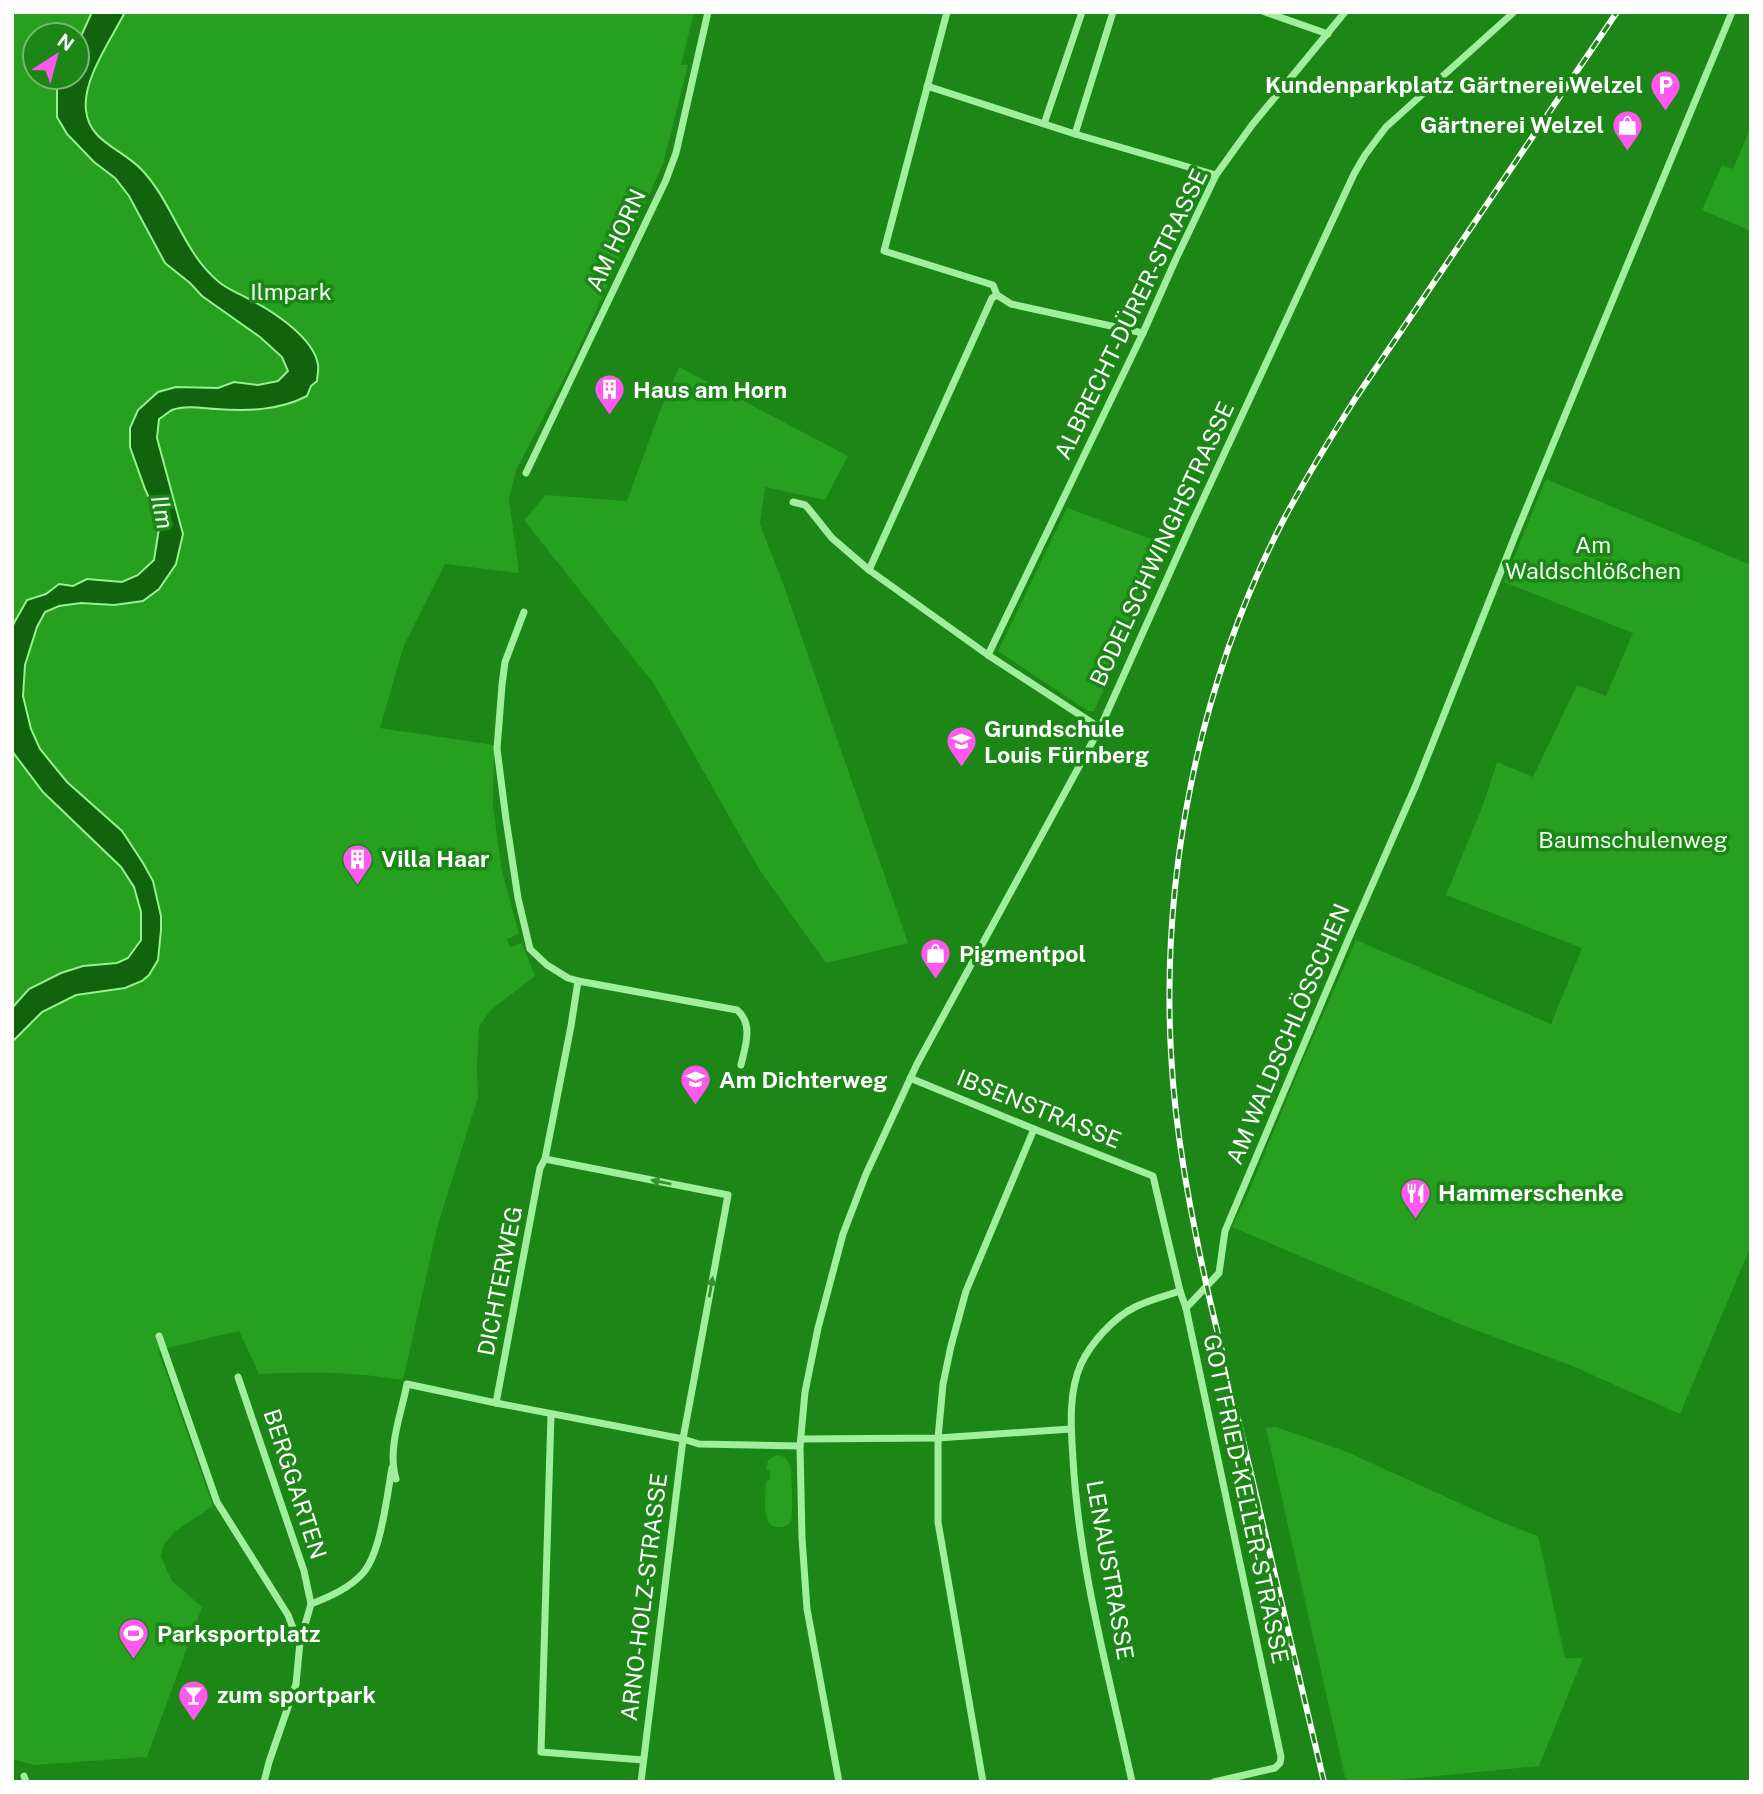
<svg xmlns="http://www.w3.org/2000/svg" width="1763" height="1794" font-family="'Public Sans',sans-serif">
  <rect width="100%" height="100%" fill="#1c8616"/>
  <g fill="#27a01f" fill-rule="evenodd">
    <path d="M12 12H694L681 65H688L663 164 569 369 516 470 509 499 519 573 445 564 404 645 380 728 494 745 493 807 502 871 519 934 507 939 510 947 522 943 535 976 491 1010 479 1026 477 1066 478 1097 438 1224 403 1380C355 1372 307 1371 259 1374L239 1331 158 1350 213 1506 174 1532 164 1544 161 1556 171 1580 202 1607 147 1757 34 1765 12 1759ZM35 35H77V77H35Z"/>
    <polygon points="1751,127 1751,231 1702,210 1722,165 1733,169"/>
    <polygon points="679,367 848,456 825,500 765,487 760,524 784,586 908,943 826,963 759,869 654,684 524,520 546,495 627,501 658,416"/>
    <polygon points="1546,479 1751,565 1751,1246 1680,1414 1570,1365 1467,1327 1232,1227 1250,1189 1300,1067 1356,940 1551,1024 1582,948 1446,895 1483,805 1497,762 1533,777 1577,685 1606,696 1633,633 1504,582"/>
    <polygon points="1067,508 1168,545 1094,711 1088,711 998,651"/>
    <polygon points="1276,1427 1345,1451 1501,1522 1538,1536 1565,1658 1583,1658 1539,1766 1376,1782 1349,1782 1345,1777 1266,1428"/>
    <path d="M777 1455 784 1457C787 1460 788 1461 790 1465 792 1472 793 1514 791 1520 789 1526 784 1527 778 1527 760 1528 766 1494 766 1481L770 1480V1471L766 1470 768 1460Z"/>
  </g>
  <path fill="#12630e" stroke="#96f18e" stroke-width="2" d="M92 12H125C112 38 82 80 86 110 89 142 121 148 141 169 173 202 183 253 219 282 227 289 238 293 247 298 271 310 314 337 318 365 319 370 317 376 317 381L311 386 307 396C278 411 247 411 216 409 203 408 184 405 172 410 168 412 163 417 159 419L157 438 183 534 176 564 159 589 143 601 114 605 81 603 59 606 45 612 37 627 25 665 23 696 31 729 40 749 67 782 122 831 143 863 153 881 161 916V930L158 960 149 975 142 981 125 988 76 995 42 1012 12 1042V1008L29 989 61 973 83 966 117 963 128 958 141 940V912L134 887 121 867 43 792 12 751V629L14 623 27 600 46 594 59 584 73 586 87 579 122 582 138 575 154 560 160 522 145 489 130 447V428L138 410 158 392 176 387 218 388 234 382 258 385 278 381 288 371 282 357 260 337 202 296 190 283 165 263 129 196 115 178 94 162 67 134 57 117V89L63 83 65 77H77V45Z"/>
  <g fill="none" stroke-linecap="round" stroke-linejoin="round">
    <g stroke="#a1ee9c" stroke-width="7">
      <polyline points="947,12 884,251 993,285 997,295"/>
      <polyline points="1265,12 1328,34"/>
      <polyline points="927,86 1075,134 1216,175"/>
      <polyline points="1044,124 1082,12"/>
      <polyline points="1075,134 1113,12"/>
      <polyline points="526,473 666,180 676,153 708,12"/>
      <polyline points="793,502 805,505 808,508 832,538 869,570 988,655 1100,728"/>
      <polyline points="869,570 992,298 997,295 1011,304 1143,333"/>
      <polyline points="988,655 1143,333 1175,261 1216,175 1252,125 1345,12"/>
      <path d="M578 981 737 1010C754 1024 745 1047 741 1065"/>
      <polyline points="910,1078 1034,1129 1153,1176 1180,1291 1186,1308 1281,1757 1280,1763 1275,1768 1214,1782"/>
      <polyline points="545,1159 728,1195 683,1439 641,1782"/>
      <polyline points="1186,1308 1219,1273 1225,1231 1348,940 1416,785 1517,531 1732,12"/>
      <polyline points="159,1336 217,1502 288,1615 296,1636 300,1642"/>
      <polyline points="238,1377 304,1571 311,1604"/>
      <polyline points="496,1403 540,1168 545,1159 571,1026 578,981 568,978 547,965 530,949 518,898 506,819 497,749 502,685 505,662 524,612"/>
      <polyline points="551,1414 541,1752 643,1760"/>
      <polyline points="801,1439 938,1438 1071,1429"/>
      <path d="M396 1479C387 1449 401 1415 407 1384L496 1403 683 1439 699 1444 800 1446"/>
      <polyline points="24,1776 26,1782"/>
      <path d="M264 1782 269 1762 296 1684 300 1642 311 1604C329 1597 350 1588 363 1573 381 1553 387 1495 392 1468"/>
      <polyline points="839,1782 807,1609 802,1538 800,1446 805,1392 818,1328 843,1234 866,1174 917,1064 1100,728 1192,523 1354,174 1365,155 1386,127 1514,12"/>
      <polyline points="983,1782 938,1522 938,1438 943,1384 951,1346 966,1291 1034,1129"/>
      <path d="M1132 1782C1109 1675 1079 1568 1073 1459 1071 1428 1068 1393 1081 1364 1091 1343 1113 1318 1135 1307 1149 1300 1165 1296 1180 1291"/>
    </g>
    <defs>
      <path id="rail" d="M1324 1782 1207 1288C1190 1210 1175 1132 1171 1053 1161 870 1200 680 1285 517 1307 476 1331 437 1355 399L1617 12"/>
    </defs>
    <use href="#rail" stroke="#fff" stroke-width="6"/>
    <use href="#rail" stroke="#1c8616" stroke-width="3.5" stroke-dasharray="10" stroke-linecap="butt"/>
  </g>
  <defs><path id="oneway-solid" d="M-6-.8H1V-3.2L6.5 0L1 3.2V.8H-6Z" transform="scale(1.75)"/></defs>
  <g fill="#30962a">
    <use href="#oneway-solid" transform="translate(661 1182) rotate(-169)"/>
    <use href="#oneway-solid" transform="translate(711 1287) rotate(-80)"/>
  </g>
  <defs>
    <symbol id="parking-pin" viewBox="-11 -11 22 30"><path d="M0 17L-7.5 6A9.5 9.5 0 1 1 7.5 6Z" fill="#ff58ef" stroke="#1c8616"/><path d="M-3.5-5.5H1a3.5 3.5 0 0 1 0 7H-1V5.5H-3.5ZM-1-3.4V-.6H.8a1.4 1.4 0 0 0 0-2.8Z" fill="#fff"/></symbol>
    <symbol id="shop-pin" viewBox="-11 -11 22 30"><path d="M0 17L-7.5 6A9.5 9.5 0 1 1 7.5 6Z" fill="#ff58ef" stroke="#1c8616"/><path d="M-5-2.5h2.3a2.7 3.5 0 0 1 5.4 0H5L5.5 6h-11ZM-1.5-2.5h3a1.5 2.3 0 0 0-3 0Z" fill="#fff"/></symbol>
    <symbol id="building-pin" viewBox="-11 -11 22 30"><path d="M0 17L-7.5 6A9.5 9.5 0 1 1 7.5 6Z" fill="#ff58ef" stroke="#1c8616"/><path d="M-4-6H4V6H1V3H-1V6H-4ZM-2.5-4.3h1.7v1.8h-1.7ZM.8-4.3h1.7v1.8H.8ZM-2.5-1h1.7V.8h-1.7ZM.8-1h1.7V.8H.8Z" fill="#fff"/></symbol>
    <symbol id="school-pin" viewBox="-11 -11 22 30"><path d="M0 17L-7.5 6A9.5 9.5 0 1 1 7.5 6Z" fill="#ff58ef" stroke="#1c8616"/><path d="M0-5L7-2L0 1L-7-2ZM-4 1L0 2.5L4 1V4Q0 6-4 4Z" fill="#fff"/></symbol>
    <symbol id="restaurant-pin" viewBox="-11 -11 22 30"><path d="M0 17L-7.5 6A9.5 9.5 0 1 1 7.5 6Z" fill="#ff58ef" stroke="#1c8616"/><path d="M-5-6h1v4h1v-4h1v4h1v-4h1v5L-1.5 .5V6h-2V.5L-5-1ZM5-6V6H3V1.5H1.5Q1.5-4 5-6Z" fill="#fff"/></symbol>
    <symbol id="stadium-pin" viewBox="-11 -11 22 30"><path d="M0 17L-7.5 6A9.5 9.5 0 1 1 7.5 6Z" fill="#ff58ef" stroke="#1c8616"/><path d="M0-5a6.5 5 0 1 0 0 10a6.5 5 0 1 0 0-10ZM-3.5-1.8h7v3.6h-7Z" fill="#fff"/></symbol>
    <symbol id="bar-pin" viewBox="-11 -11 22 30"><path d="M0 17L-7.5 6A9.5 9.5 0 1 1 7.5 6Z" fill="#ff58ef" stroke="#1c8616"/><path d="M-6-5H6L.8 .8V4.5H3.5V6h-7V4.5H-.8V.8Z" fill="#fff"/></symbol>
  </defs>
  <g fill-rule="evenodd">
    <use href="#parking-pin" x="1648" y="68" width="35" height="47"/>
    <use href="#shop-pin" x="1610" y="108" width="35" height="47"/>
    <use href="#building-pin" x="592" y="372" width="35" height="47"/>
    <use href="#school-pin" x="944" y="724" width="35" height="47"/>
    <use href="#building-pin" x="340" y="842" width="35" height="47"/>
    <use href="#shop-pin" x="918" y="936" width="35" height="47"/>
    <use href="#school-pin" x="678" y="1062" width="35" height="47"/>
    <use href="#restaurant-pin" x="1398" y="1176" width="35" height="47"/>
    <use href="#stadium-pin" x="116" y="1616" width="35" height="47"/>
    <use href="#bar-pin" x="176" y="1678" width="35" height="47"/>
  </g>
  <g text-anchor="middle" stroke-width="7" stroke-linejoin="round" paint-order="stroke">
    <g font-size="23" font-weight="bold" fill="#fff" stroke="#1c8616" text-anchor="start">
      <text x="1643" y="93" text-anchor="end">Kundenparkplatz Gärtnerei Welzel</text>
      <text x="1604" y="133" text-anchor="end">Gärtnerei Welzel</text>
      <text x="633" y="398">Haus am Horn</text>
      <text x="984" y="737">Grundschule<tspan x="984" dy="26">Louis Fürnberg</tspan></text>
      <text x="381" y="867">Villa Haar</text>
      <text x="959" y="962">Pigmentpol</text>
      <text x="719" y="1088">Am Dichterweg</text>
      <text x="1438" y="1201">Hammerschenke</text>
      <text x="157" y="1642">Parksportplatz</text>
      <text x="217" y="1703">zum sportpark</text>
    </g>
    <g font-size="23" fill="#fff" stroke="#1c8616">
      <text transform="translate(616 240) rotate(-65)" y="8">AM HORN</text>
      <text transform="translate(1131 314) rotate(-64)" y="8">ALBRECHT-DÜRER-STRASSE</text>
      <text transform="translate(1162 544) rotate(-65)" y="8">BODELSCHWINGHSTRASSE</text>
      <text transform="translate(1288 1034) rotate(-67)" y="8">AM WALDSCHLÖSSCHEN</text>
      <text transform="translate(1039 1109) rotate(22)" y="8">IBSENSTRASSE</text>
      <text transform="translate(500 1281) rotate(-79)" y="8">DICHTERWEG</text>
      <text transform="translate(295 1484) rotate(72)" y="8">BERGGARTEN</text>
      <text transform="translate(1246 1499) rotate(78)" y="8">GOTTFRIED-KELLER-STRASSE</text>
      <text transform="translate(1110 1570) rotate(80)" y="8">LENAUSTRASSE</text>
      <text transform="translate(644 1597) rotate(-83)" y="8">ARNO-HOLZ-STRASSE</text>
    </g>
    <g font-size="23" fill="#f0fef0" stroke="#1c8616">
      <text x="291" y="300">Ilmpark</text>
      <text x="1593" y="553">Am<tspan x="1593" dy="26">Waldschlößchen</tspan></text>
      <text x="1633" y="848">Baumschulenweg</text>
    </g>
    <g font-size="24" font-style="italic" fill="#f3fef2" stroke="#1c8616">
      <text transform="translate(162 512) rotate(78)" y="8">Ilm</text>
    </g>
  </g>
  <rect width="1763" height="1794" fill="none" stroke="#ffffff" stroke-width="28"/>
  <g transform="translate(56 56) rotate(36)"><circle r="33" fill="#1c8616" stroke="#77b673" stroke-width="2"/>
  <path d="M0-5L12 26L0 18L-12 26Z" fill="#ff58ef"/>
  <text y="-10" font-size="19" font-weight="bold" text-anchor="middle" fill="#ffffff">N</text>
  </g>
</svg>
